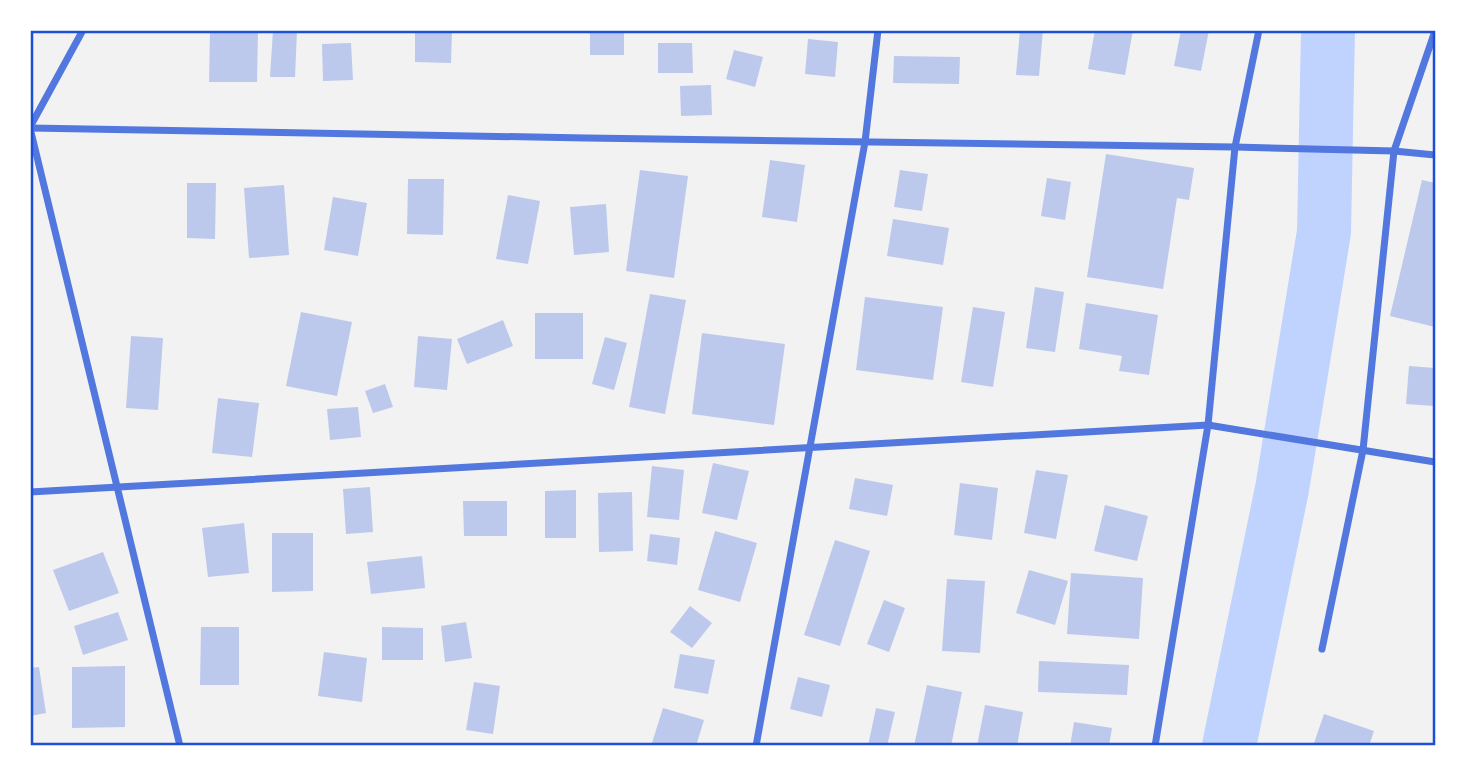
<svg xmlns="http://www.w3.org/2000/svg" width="1465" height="776" font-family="'Varela Round',sans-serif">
  <rect width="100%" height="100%" fill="#f2f2f2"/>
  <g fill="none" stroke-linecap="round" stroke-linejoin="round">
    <polyline stroke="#bfd3fe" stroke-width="54" points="1229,746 1282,489 1324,232 1328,30"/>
  </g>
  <g fill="#bdc9ec">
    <polygon points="210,30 258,30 257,82 209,82"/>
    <polygon points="273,30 297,30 295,77 270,77"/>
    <polygon points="415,30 452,30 451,63 415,62"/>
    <rect x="590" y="30" width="34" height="25"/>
    <polygon points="1020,30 1043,30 1039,76 1016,75"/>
    <polygon points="1095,30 1133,30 1125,75 1088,69"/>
    <polygon points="1181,30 1209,30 1201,71 1174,66"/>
    <polygon points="808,39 838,42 835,77 805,74"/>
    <polygon points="351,43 353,80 323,81 322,44"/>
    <polygon points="658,43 692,43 693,73 658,73"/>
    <polygon points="734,50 763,57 755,87 726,79"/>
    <polygon points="894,56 960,57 959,84 893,83"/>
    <polygon points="711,85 712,115 681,116 680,86"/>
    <polygon points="1106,154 1194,168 1189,200 1177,198 1163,289 1087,277"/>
    <polygon points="770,160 805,165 797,222 762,217"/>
    <polygon points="640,170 688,176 674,278 626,271"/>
    <polygon points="900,170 928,174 922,211 894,207"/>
    <polygon points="1047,178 1071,182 1065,220 1041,216"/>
    <polygon points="408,179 444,179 443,235 407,234"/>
    <polygon points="1422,180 1435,183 1435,327 1390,316"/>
    <polygon points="187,183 216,183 215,239 187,238"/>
    <polygon points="284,185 289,255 249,258 244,188"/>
    <polygon points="508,195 540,201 528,264 496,259"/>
    <polygon points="333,197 367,203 358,256 324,250"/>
    <polygon points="606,204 609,252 574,255 570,207"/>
    <polygon points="893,219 949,228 943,265 887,256"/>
    <polygon points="1035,287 1064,292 1055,352 1026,348"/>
    <polygon points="650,294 686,300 665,414 629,407"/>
    <polygon points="865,297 943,307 933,380 856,370"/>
    <polygon points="1086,303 1158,315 1149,375 1119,371 1122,356 1079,349"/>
    <polygon points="973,307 1005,312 993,387 961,382"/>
    <polygon points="301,312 352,322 337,396 286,386"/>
    <rect x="535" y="313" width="48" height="46"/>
    <polygon points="503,320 513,346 467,364 457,339"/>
    <polygon points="702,333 785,344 774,425 692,414"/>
    <polygon points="131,336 163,338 158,410 126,408"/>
    <polygon points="418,336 452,339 447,390 414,387"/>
    <polygon points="605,337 627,343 614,390 592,384"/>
    <polygon points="1409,366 1435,368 1435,406 1406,404"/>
    <polygon points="385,384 393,407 373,413 365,391"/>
    <polygon points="218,398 259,403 252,457 212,453"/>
    <polygon points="358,407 361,437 330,440 327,409"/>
    <polygon points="713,463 749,471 737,520 702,513"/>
    <polygon points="652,466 684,470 679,520 647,517"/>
    <polygon points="1036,470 1068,475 1056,539 1024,533"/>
    <polygon points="855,478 893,485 887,516 849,509"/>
    <polygon points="960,483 998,488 992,540 954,535"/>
    <polygon points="370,487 373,532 346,534 343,489"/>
    <polygon points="576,490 576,538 545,538 545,491"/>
    <polygon points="632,492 633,551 599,552 598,493"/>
    <polygon points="463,501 507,501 507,536 464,536"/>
    <polygon points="1105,505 1148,516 1137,561 1094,551"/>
    <polygon points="244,523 249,573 208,577 202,528"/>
    <polygon points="715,531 757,543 740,602 698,590"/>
    <polygon points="272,533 313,533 313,591 272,592"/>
    <polygon points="650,534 680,538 677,565 647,561"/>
    <polygon points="835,540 870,551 840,646 804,635"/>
    <polygon points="103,552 119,593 69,611 53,570"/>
    <polygon points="422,556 425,588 371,594 367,562"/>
    <polygon points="1029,570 1068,581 1055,625 1016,613"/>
    <polygon points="1071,573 1143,578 1139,639 1067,634"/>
    <polygon points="947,579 985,581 980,653 942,651"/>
    <polygon points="884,600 905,608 889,652 867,644"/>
    <polygon points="690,606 712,623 692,648 670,632"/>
    <polygon points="118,612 128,640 83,655 74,626"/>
    <polygon points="466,622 472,658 445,662 441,626"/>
    <polygon points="201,627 239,627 239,685 200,685"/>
    <polygon points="382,627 423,628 423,660 382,660"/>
    <polygon points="324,652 367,658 362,702 318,696"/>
    <polygon points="680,654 715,660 708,694 674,688"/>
    <polygon points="1039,661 1129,665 1127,695 1038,692"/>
    <polygon points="125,666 125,727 72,728 72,667"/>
    <polygon points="39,667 46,713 30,716 30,668"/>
    <polygon points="798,677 830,685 822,717 790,709"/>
    <polygon points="474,682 500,686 493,734 466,730"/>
    <polygon points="927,685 962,692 951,746 914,746"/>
    <polygon points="985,705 1023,712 1017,746 977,746"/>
    <polygon points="663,708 704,720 696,746 651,746"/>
    <polygon points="876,708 895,712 887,746 868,746"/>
    <polygon points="1324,714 1374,731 1369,746 1313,746"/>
    <polygon points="1074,722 1112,728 1109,746 1070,746"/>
  </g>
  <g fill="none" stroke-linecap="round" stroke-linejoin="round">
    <g stroke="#5277de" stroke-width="7">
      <polyline points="30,127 83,30"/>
      <polyline points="30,128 586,138 1235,147 1394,151 1435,155"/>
      <polyline points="30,128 180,746"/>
      <polyline points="30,492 1208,425 1435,462"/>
      <polyline points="1322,649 1363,450 1394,151 1435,31"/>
      <polyline points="756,746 865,142 878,30"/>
      <polyline points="1155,746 1208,425 1235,147 1259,30"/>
    </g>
  </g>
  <rect width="1465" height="776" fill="none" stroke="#ffffff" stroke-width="63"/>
  <rect x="32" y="32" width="1402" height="712" fill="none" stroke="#1d4ed8" stroke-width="2.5"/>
</svg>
